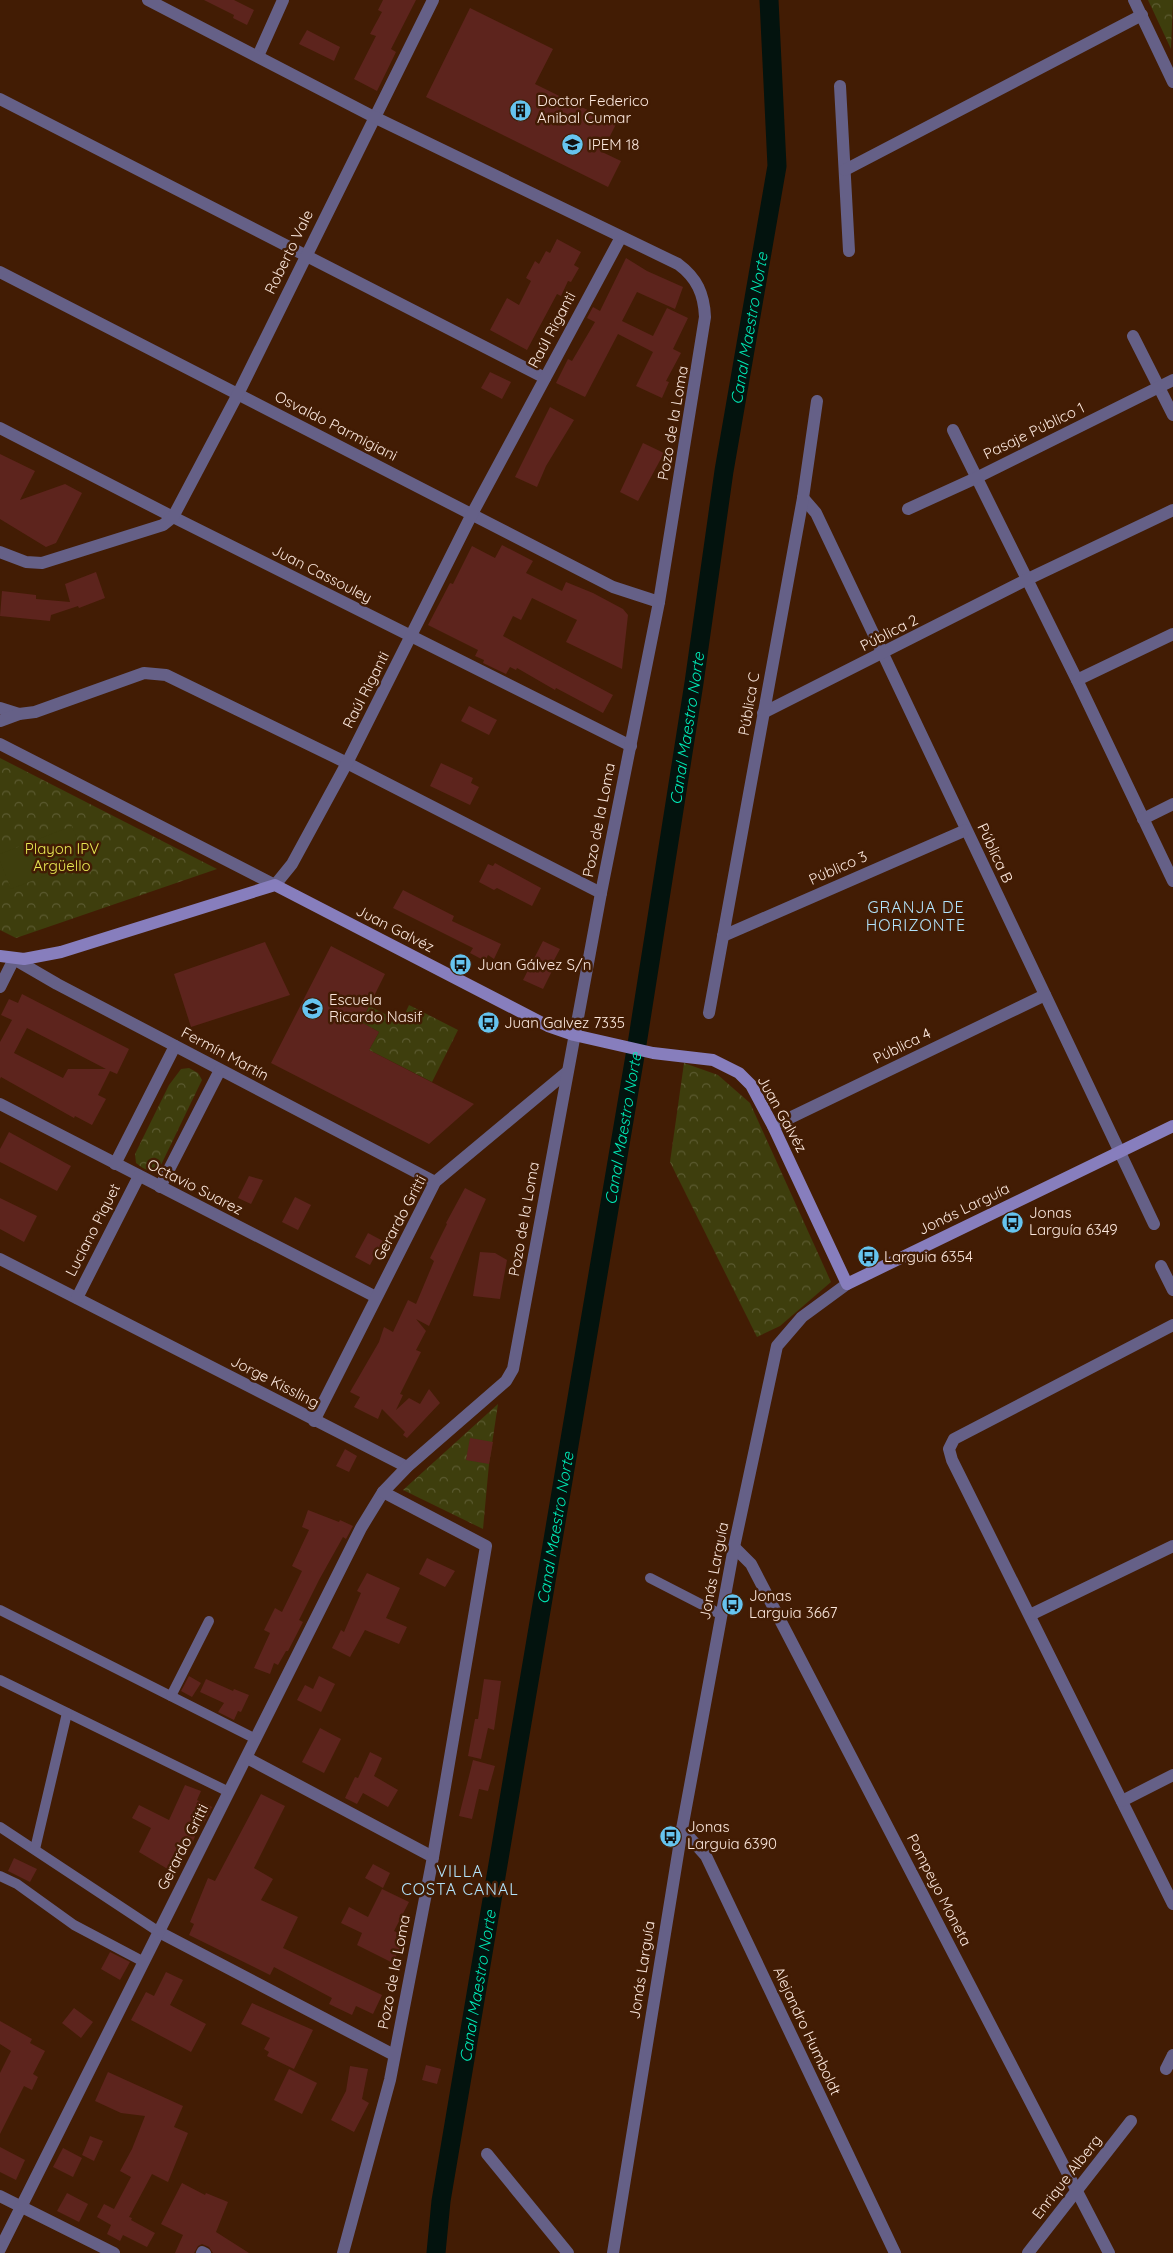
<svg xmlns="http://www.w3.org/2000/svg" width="1173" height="2253" font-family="Quicksand,sans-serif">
  <defs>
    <pattern id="park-crowns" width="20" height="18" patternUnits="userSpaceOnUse" patternTransform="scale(1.25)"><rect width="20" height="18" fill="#3e3e0d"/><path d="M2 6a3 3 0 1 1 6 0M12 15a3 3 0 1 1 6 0" fill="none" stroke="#5b5a30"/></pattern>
  </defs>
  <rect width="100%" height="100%" fill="#421c04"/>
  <g fill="url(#park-crowns)">
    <polygon points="1148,0 1173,0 1171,49"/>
    <polygon points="0,758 217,869 16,938 0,930"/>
    <polygon points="409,1005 458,1030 432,1082 369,1050 379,1032 361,1022 369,1006 401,1022"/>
    <polygon points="684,1063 718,1075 750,1103 831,1282 780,1326 757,1337 670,1162"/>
    <path d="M189 1068 198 1073 202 1080 160 1167C149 1173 145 1170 136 1163L135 1154 169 1085 181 1069Z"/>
    <polygon points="498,1404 489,1464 483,1529 403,1490"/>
  </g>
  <polygon fill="#3e3e0d" points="72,826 85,860 11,889 0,861 0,854"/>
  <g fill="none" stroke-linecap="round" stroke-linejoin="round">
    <path stroke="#03130e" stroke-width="19" id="s1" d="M436 2253 441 2201 638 1038 694 683 724 471 777 166 769 0"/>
  </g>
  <g fill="#5d241d" fill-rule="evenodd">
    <polygon points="204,0 234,0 254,10 247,25 233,18 234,15"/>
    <polygon points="383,0 416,0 391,49 396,52 377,91 354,79 376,36 370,34 382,12 378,10"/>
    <polygon points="470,8 553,49 535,84 616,124 602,152 621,161 608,187 426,97"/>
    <polygon points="307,30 340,47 334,61 299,44"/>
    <polygon points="557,239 581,252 574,265 579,268 571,282 568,281 561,296 557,294 527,350 490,330 507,298 519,305 531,281 526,278 535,261 539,264 546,251 550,253"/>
    <polygon points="626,258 647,271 683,287 675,309 637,292 622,321 653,336 667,308 688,318 673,349 681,353 666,381 669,382 662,398 636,386 653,352 618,334 585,397 556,383 568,359 572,361 595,322 587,318 593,307 600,311"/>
    <polygon points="490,372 511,382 502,399 481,388"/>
    <polygon points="550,407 574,420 546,466 537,487 515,477"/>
    <polygon points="643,443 664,453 638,501 620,492"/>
    <polygon points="0,454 35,471 20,500 65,484 82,493 56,543 46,547 0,519"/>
    <polygon points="502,545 533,561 526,573 562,591 566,582 593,593 623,609 628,615 622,669 566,642 577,620 532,598 521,620 513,616 503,636 613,695 603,713 556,688 555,690 517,668 516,670 510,667 506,674 483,663 484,660 475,656 478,650 428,625 450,583 453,584 472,546 495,558"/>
    <polygon points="96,572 105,598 79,608 78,606 51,615 50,621 0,616 2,591 36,595 36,599 70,602 65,584"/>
    <polygon points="469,706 497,720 489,735 461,721"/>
    <polygon points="441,763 473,778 471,783 479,787 470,805 430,786"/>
    <polygon points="495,863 541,888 532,906 497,888 494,890 479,882 488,864 493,866"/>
    <polygon points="403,890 454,916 452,921 501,944 494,959 488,955 485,961 470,953 473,948 393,908"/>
    <polygon points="543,941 560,949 552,964 555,965 543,989 523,980"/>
    <polygon points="265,942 290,995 191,1027 174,974"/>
    <polygon points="331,946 385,974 361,1022 379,1032 369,1050 474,1104 429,1144 271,1063"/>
    <path d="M22 994 129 1049 117 1074 110 1071 98 1095 106 1099 92 1125 75 1116 74 1118 1 1077 0 1079V1042L12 1020 1 1015 9 999 18 1003ZM27 1028 58 1044 106 1069H68L63 1078 14 1053Z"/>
    <polygon points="9,1132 71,1166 57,1191 0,1162 0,1149"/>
    <polygon points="249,1176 263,1180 251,1204 238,1198"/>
    <polygon points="465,1188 486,1199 429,1326 416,1319 426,1331 416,1350 421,1352 400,1394 403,1395 396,1410 409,1398 420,1404 429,1389 440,1403 407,1438 403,1435 405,1432 382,1409 378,1419 354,1407 360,1397 350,1392 379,1342 384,1327 393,1332 408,1300 416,1304 434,1261 430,1258 447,1224 446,1223"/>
    <polygon points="295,1197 311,1205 298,1230 282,1222"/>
    <polygon points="0,1198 37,1216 24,1242 0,1229"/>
    <polygon points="368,1233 383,1241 370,1265 355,1257"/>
    <polygon points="480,1252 495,1253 507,1260 500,1299 473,1296"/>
    <polygon points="470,1438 493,1442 489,1464 466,1460"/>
    <polygon points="345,1449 357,1456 349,1472 336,1466"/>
    <polygon points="308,1510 339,1522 340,1520 353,1526 346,1539 343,1537 319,1580 299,1620 303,1622 288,1651 286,1651 278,1665 274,1663 270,1674 254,1668 270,1633 264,1630 275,1608 282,1612 302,1571 292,1566 309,1530 302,1527"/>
    <polygon points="427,1558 455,1571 445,1587 419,1574"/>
    <polygon points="367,1573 400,1588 386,1618 407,1627 399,1644 365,1630 350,1657 332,1648 341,1630 344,1632 361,1593 357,1591"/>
    <polygon points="189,1676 201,1683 192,1697 181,1691"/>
    <polygon points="319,1676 335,1684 321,1712 297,1700 305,1685 313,1689"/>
    <polygon points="206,1679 233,1691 234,1689 249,1695 241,1712 238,1711 234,1720 218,1712 224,1703 200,1692"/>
    <polygon points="484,1679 501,1681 494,1730 488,1728 481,1759 468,1756 475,1719 478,1719"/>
    <polygon points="320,1728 341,1739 324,1773 302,1762"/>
    <polygon points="370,1752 382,1758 374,1776 398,1790 388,1807 363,1793 357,1804 345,1798 355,1777 358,1778"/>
    <polygon points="473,1760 495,1766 488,1791 479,1789 472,1819 459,1816"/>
    <polygon points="185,1785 201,1791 197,1800 212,1807 204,1823 201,1821 192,1844 188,1842 171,1871 139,1852 151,1828 132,1818 139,1805 169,1820"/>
    <polygon points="261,1794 285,1806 254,1868 273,1879 261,1900 298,1917 283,1948 382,1995 373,2014 356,2006 352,2015 329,2004 332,1998 274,1967 270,1975 189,1935 194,1924 190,1922 208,1878 215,1881"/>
    <polygon points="14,1858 37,1869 30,1882 8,1871"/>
    <polygon points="373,1864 390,1873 383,1888 365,1878"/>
    <polygon points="382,1889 409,1902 394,1931 405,1936 393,1963 357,1945 362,1933 341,1923 349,1907 368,1917"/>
    <polygon points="110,1952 130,1962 120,1980 101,1969"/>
    <polygon points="166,1972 183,1980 170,2005 206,2024 191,2052 131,2020 146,1992 154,1996"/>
    <polygon points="252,2003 313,2030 294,2069 267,2056 269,2052 264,2049 270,2038 241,2024"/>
    <polygon points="74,2008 93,2022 81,2038 62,2023"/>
    <polygon points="0,2021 32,2039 30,2043 45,2051 33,2074 38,2077 32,2090 24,2086 0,2134 0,2073 11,2051 0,2044"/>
    <polygon points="426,2065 441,2069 437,2084 422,2080"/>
    <polygon points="350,2066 368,2069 362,2099 369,2103 354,2132 331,2120 346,2091"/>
    <polygon points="289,2069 317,2083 302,2114 274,2100"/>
    <polygon points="108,2072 183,2106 174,2127 188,2133 168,2182 152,2174 129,2217 132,2218 131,2220 155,2233 147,2247 123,2235 120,2241 107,2234 111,2225 97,2217 104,2204 114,2209 131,2177 120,2171 132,2149 145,2116 121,2113 95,2101"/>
    <polygon points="90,2136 103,2141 94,2161 82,2155"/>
    <polygon points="0,2147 25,2160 16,2180 0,2172"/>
    <polygon points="63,2148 82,2158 73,2177 53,2167"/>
    <polygon points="182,2183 205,2195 206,2193 228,2202 216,2232 249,2253 213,2253 209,2247 202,2244 198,2246 194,2253 175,2253 183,2235 161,2224"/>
    <polygon points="67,2193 88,2204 79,2222 57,2211"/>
  </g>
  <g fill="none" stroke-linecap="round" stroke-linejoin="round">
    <g stroke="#656087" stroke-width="10">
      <polyline points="650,1578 722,1615"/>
      <polyline points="0,1610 256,1739"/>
      <polyline points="0,1680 229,1792"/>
      <polyline points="171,1696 209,1621"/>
      <polyline points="0,1827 159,1932"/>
      <polyline points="35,1849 67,1713"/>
      <polyline points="0,1876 17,1884 74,1925 144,1962"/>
      <polyline points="201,2253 202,2251 206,2253"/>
    </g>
    <g stroke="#656087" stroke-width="12">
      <polyline points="1134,0 1173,82"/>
      <polyline points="258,56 283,0"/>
      <polyline points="840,86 849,251"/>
      <polyline points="0,99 545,378"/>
      <polyline points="845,170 1142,15"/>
      <polyline points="0,272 613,587 659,602"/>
      <polyline points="1133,336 1173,415"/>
      <polyline points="0,428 173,517 631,746"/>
      <polyline points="953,430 1077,680 1173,881"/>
      <polyline points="803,498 816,513 1154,1224"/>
      <polyline points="908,509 976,478 1173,380"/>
      <polyline points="0,552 26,562 42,563 163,525 173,517 238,394 433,0"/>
      <polyline points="1077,680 1173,634"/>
      <polyline points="0,708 19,714"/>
      <polyline points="763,713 1028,579 1173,510"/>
      <polyline points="0,721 19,714 35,712 144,673 166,675 347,763 601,893"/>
      <polyline points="0,744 275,885 292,864 347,763 472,514 621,237"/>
      <polyline points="1143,819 1173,804"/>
      <polyline points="723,936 966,830"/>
      <polyline points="0,987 14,959 57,984 435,1182"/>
      <polyline points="709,1013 803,498 817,401"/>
      <polyline points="0,1104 376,1297"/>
      <polyline points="773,1126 1045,995"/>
      <polyline points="115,1164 175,1046"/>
      <polyline points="160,1187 220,1070"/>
      <polyline points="0,1259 407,1467"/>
      <polyline points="1161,1266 1173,1290"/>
      <polyline points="77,1298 139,1176"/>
      <polyline points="1173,1325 954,1439 949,1449 952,1460 1173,1904"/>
      <polyline points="314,1421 435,1182 567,1072"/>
      <polyline points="734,1547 751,1564 1109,2253"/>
      <polyline points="1030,1615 1173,1546"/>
      <polyline points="247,1758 433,1857"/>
      <polyline points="1122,1801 1173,1775"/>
      <polyline points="682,1829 706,1856 895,2253"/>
      <polyline points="159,1932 394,2055"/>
      <polyline points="1166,2069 1173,2055"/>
      <polyline points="487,2154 568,2253"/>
      <polyline points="0,2196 114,2253"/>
      <path d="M0 2249 361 1528 383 1492 407 1467 506 1381 513 1369 601 893 659 602 705 317C704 294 697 278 678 264L374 117 148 0"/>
      <polyline points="343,2253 390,2080 433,1857 486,1546 383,1492"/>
      <polyline points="613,2253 682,1829 734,1547 777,1346 802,1317 847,1284"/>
      <polyline points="1028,2253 1131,2121"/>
    </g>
    <polyline stroke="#877ebd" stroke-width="12" points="0,956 24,959 61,952 275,885 548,1026 574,1035 653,1053 713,1060 739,1073 751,1085 773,1126 847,1284 1173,1126"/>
  </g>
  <defs>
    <symbol id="building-disc" viewBox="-11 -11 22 22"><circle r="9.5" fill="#66c4ef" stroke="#421c04"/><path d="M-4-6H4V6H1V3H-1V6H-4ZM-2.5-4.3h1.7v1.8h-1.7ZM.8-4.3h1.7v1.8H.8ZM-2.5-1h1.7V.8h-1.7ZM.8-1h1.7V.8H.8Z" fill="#111"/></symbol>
    <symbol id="school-disc" viewBox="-11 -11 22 22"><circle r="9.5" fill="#66c4ef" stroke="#421c04"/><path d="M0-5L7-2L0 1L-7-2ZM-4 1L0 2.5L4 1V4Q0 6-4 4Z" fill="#111"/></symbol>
    <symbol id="bus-disc" viewBox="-11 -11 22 22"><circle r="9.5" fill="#66c4ef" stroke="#421c04"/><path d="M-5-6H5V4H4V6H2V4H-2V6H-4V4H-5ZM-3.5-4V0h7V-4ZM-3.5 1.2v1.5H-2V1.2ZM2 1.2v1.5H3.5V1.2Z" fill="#111"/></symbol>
  </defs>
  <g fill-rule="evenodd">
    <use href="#building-disc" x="508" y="98" width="25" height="25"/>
    <use href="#school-disc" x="560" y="132" width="25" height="25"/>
    <use href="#bus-disc" x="448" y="952" width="25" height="25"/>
    <use href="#school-disc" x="300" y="996" width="25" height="25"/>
    <use href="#bus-disc" x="476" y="1010" width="25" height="25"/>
    <use href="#bus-disc" x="1000" y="1210" width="25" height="25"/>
    <use href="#bus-disc" x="856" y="1244" width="25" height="25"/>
    <use href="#bus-disc" x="720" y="1592" width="25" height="25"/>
    <use href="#bus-disc" x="658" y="1824" width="25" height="25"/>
  </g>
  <g text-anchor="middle" stroke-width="5" stroke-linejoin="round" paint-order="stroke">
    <g font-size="15" fill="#fbe7dd" stroke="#421c04" text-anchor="start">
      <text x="537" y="106">Doctor Federico<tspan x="537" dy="17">Anibal Cumar</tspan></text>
      <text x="588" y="150">IPEM 18</text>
      <text x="477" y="970">Juan Gálvez S/n</text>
      <text x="329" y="1005">Escuela<tspan x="329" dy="17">Ricardo Nasif</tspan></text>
      <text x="504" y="1028">Juan Galvez 7335</text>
      <text x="1029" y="1218">Jonas<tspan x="1029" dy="17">Larguía 6349</tspan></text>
      <text x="884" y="1262">Larguia 6354</text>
      <text x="749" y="1601">Jonas<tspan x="749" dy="17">Larguia 3667</tspan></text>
      <text x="687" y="1832">Jonas<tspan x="687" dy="17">Larguia 6390</tspan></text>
    </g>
    <g font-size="15" fill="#fbe7dd" stroke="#421c04">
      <text transform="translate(289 252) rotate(-64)" y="5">Roberto Vale</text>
      <text transform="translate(552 330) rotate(-62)" y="5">Raúl Riganti</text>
      <text transform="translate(673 423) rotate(-80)" y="5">Pozo de la Loma</text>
      <text transform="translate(336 426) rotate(27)" y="5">Osvaldo Parmigiani</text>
      <text transform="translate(1034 431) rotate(-26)" y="5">Pasaje Público 1</text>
      <text transform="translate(322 574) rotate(27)" y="5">Juan Cassouley</text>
      <text transform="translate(889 633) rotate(-27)" y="5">Pública 2</text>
      <text transform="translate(366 690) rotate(-63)" y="5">Raúl Riganti</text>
      <text transform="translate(749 704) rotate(-80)" y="5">Pública C</text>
      <text transform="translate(599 820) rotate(-79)" y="5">Pozo de la Loma</text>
      <text transform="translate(995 853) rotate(65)" y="5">Pública B</text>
      <text transform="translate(838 868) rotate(-24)" y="5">Público 3</text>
      <text transform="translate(395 929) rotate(27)" y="5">Juan Galvéz</text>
      <text transform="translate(902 1046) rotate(-26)" y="5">Pública 4</text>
      <text transform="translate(225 1054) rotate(28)" y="5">Fermín Martín</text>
      <text transform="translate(782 1114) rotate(61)" y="5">Juan Galvéz</text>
      <text transform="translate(195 1187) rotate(27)" y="5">Octavio Suarez</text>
      <text transform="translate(964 1209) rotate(-26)" y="5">Jonás Larguía</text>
      <text transform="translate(400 1218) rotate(-62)" y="5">Gerardo Gritti</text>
      <text transform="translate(524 1219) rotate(-80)" y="5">Pozo de la Loma</text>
      <text transform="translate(93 1230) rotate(-63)" y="5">Luciano Piquet</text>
      <text transform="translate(275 1382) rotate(27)" y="5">Jorge Kissling</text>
      <text transform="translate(714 1571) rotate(-79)" y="5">Jonás Larguía</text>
      <text transform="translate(183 1847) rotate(-63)" y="5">Gerardo Gritti</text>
      <text transform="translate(939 1890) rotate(63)" y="5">Pompeyo Moneta</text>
      <text transform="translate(642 1970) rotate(-81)" y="5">Jonás Larguía</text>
      <text transform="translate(394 1972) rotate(-79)" y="5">Pozo de la Loma</text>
      <text transform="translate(807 2031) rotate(65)" y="5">Alejandro Humboldt</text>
      <text transform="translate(1067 2177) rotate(-52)" y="5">Enrique Alberg</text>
    </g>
    <g font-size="15" fill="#e8e853" stroke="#421c04">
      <text x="62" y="854">Playon IPV<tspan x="62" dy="17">Argüello</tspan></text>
    </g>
    <g font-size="16" font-style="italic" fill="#00ebb7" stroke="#421c04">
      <text dy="6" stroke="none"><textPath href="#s1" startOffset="1950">Canal Maestro Norte</textPath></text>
      <text dy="6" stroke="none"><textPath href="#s1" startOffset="1545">Canal Maestro Norte</textPath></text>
      <text dy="6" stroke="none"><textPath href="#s1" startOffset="1140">Canal Maestro Norte</textPath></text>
      <text dy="6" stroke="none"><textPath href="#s1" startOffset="735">Canal Maestro Norte</textPath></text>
      <text dy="6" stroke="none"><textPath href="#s1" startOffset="270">Canal Maestro Norte</textPath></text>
    </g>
    <g font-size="16" letter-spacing="1" fill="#b2e3fb" stroke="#421c04">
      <text x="916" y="913">GRANJA DE<tspan x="916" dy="18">HORIZONTE</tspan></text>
      <text x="460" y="1877">VILLA<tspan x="460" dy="18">COSTA CANAL</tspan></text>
    </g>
  </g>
</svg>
